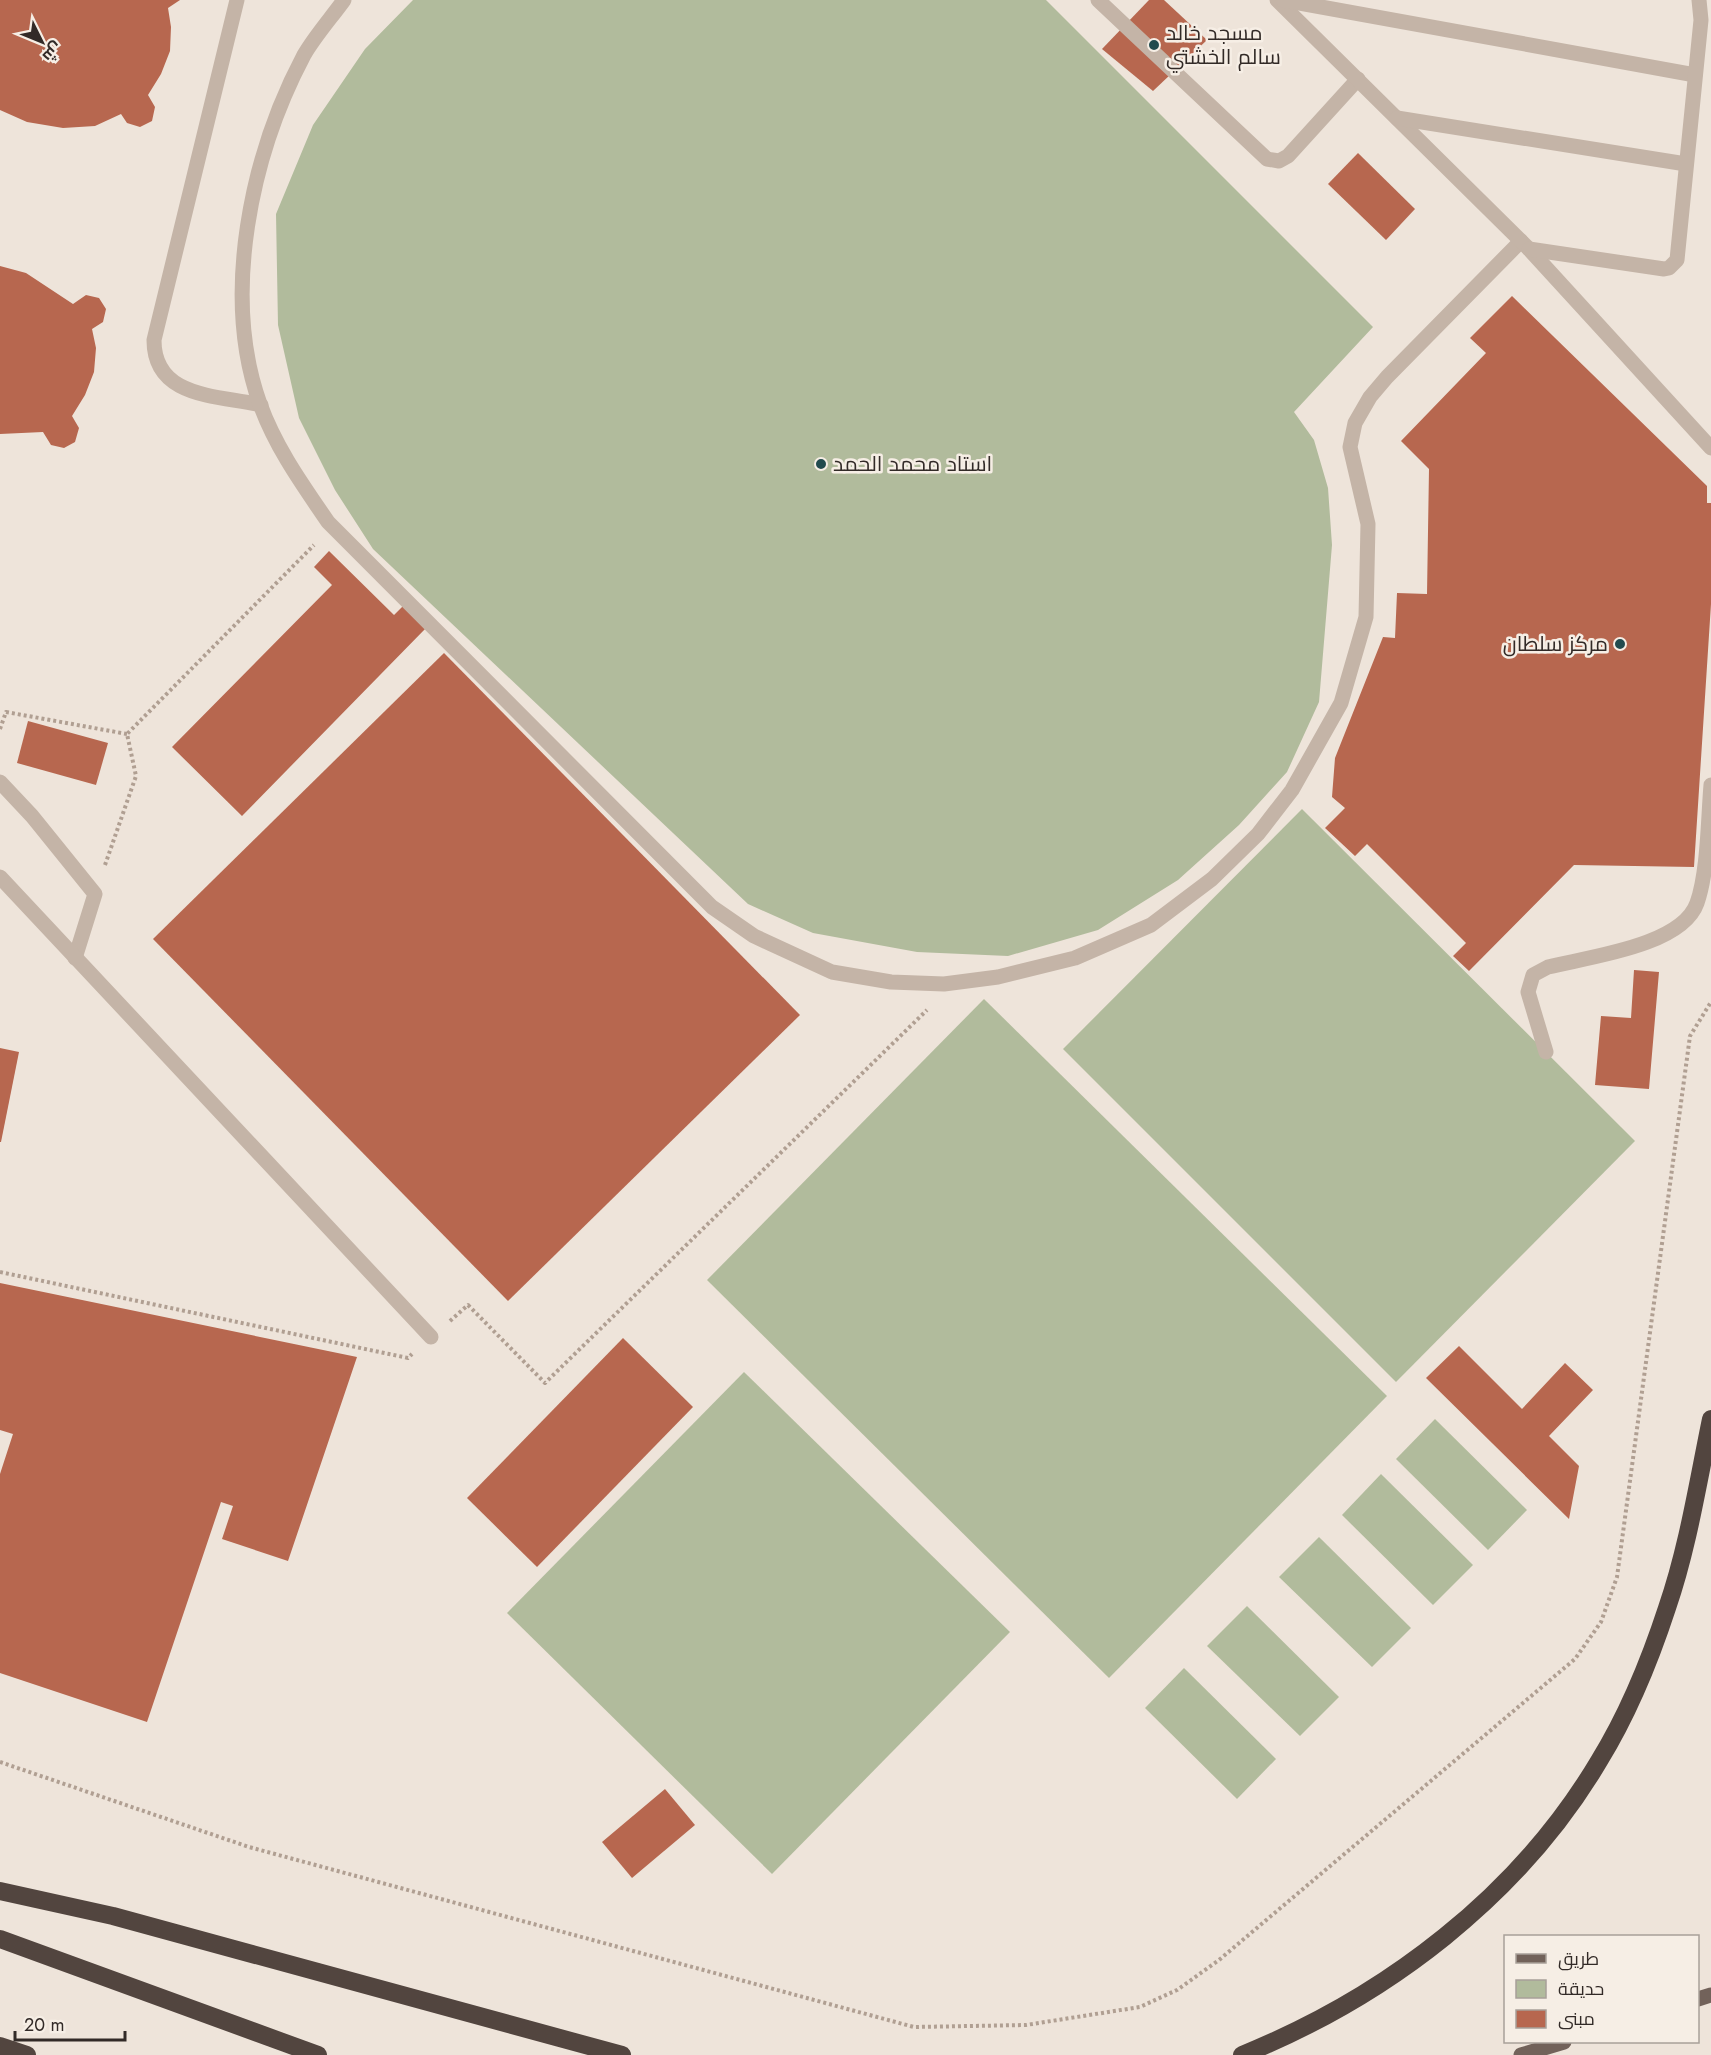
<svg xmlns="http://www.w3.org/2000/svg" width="1711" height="2055" font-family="Jost,Cairo,sans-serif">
  <rect width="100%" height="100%" fill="#eee4da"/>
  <g fill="#b1bb9c">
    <polygon points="413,0 1046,0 1373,327 1294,412 1314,440 1328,488 1332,545 1319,702 1287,772 1239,825 1178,880 1098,930 1008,956 917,952 813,933 748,904 373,549 335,490 299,418 278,325 276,214 313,125 365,49"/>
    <polygon points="1302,809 1635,1141 1396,1382 1063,1049"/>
    <polygon points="984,999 1387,1396 1109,1678 707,1280"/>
    <polygon points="744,1372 1010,1632 772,1874 507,1613"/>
    <polygon points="1435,1419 1527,1510 1488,1550 1396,1459"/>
    <polygon points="1381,1474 1473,1565 1433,1605 1342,1515"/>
    <polygon points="1319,1537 1411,1628 1372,1667 1279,1577"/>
    <polygon points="1247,1606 1339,1697 1300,1736 1207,1646"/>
    <polygon points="1184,1668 1276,1759 1237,1799 1145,1708"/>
  </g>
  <g fill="#b7674f">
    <polygon points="0,0 180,0 168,8 171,27 170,51 161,74 148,95 155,107 152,121 140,127 127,123 121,114 95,126 63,128 27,122 0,110"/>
    <polygon points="1149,0 1164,0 1207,40 1153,91 1102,49"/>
    <polygon points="1358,153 1415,209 1386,240 1328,184"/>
    <polygon points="0,266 26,273 73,304 86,295 99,298 106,309 103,322 92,329 96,348 94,372 85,395 72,416 79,428 75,442 64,448 51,445 43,432 0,434"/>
    <polygon points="1512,296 1707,486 1707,503 1711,503 1711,604 1694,867 1574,865 1469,971 1453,956 1466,943 1367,844 1355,856 1325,828 1345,808 1332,797 1335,758 1383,637 1395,638 1397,593 1427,594 1429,469 1401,441 1486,353 1470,338"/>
    <polygon points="329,551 394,615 403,606 426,628 242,816 172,747 332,585 314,567"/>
    <polygon points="444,653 800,1015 508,1301 153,939"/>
    <polygon points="28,721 108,743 96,785 17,763"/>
    <polygon points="1634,970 1659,972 1649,1089 1595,1085 1601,1016 1631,1018"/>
    <polygon points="0,1048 19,1052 1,1142 0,1142"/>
    <polygon points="0,1283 357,1357 288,1561 222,1539 233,1506 221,1502 147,1722 0,1673 0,1474 13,1434 0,1430"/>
    <polygon points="623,1338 693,1407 537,1567 467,1498"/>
    <polygon points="1459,1346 1522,1409 1565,1363 1593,1390 1549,1436 1579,1466 1569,1519 1426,1378"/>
    <polygon points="665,1789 695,1825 632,1878 602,1842"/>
  </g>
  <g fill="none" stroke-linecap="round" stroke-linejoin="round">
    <g stroke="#b09f92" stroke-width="4" stroke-dasharray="3 3" stroke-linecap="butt">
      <polyline points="0,729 6,712 127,734"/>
      <polyline points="105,865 136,776 127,734 314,545"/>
      <polyline points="0,1272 408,1358 412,1354"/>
      <polyline points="450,1321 468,1305 545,1383 927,1010"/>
      <polyline points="0,1762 249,1847 914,2027 1026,2025 1140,2007 1177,1990 1219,1960 1575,1659 1601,1622 1617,1577 1690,1036 1711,1002"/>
    </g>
    <g stroke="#c4b4a7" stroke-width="15">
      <path d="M237 0 154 340C154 398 216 395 261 405"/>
      <path d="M344 0C331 18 315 36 304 55 251 155 221 295 260 404 276 448 302 484 328 522L712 907 754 936 832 972 891 982 944 984 998 977 1075 958 1151 925 1212 879 1258 834 1292 790 1341 703 1366 617 1368 524 1350 447 1355 423 1370 397 1387 377 1521 241"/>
      <polyline points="1098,0 1267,159 1279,161 1288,156 1358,79"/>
      <polyline points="1277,0 1529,249 1711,448"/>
      <polyline points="1283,0 1695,75"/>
      <polyline points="1397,118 1686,164"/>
      <polyline points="1529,249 1664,269 1669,268 1677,260 1701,20 1699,0"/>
      <polyline points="0,782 32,816 95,894 75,958"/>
      <polyline points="0,877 431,1337"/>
      <path d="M1546 1052 1528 992 1533 975 1548 967C1588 957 1682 946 1697 903 1708 872 1708 820 1711 785"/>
    </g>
    <g stroke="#72625a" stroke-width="15">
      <polyline points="1698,1999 1711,1995"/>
      <polyline points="1521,2055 1564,2042"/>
    </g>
    <g stroke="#52453f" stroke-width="18">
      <polyline points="0,1891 113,1916 622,2055"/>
      <polyline points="0,1939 318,2055"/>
      <polyline points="0,2046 27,2055"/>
      <path d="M1242 2055C1386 1997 1519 1896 1599 1761 1628 1714 1650 1660 1667 1608 1688 1547 1698 1482 1711 1419"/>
    </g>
  </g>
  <g fill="#224b4e" stroke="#f6eee5" stroke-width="2">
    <circle cx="1154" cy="45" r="6"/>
    <circle cx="821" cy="464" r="6"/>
    <circle cx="1620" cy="644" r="6"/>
  </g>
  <g text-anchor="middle" stroke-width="5" stroke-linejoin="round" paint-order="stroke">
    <g font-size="21" fill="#322a27" stroke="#f6eee5" text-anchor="start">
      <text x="1166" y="40">مسجد خالد<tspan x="1166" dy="24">سالم الخشتي</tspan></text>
      <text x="833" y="471">استاد محمد الحمد</text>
      <text x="1608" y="651" text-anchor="end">مركز سلطان</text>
    </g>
  </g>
  <rect x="1504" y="1935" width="195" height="108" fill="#f6eee5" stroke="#a8a099" stroke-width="1.5"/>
  <rect x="1516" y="1954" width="30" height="9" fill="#72625a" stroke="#a8a099" stroke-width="1.5"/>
  <text x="1558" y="1965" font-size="18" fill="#322a27">طريق</text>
  <rect x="1516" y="1980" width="30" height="18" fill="#b1bb9c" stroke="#a8a099" stroke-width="1.5"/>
  <text x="1558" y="1995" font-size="18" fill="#322a27">حديقة</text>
  <rect x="1516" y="2010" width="30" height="18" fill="#b7674f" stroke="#a8a099" stroke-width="1.5"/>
  <text x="1558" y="2025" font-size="18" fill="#322a27">مبنى</text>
  <g transform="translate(42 42) rotate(133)" stroke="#f6eee5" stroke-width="4.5" paint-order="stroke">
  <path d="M0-4.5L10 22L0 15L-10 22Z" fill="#322a27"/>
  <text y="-9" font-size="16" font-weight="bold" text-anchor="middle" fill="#322a27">ش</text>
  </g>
  <path d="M15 2031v9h110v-9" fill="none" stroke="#322a27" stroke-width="3"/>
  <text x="24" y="2031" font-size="18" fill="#322a27" stroke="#f6eee5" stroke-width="4.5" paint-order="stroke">20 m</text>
</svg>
